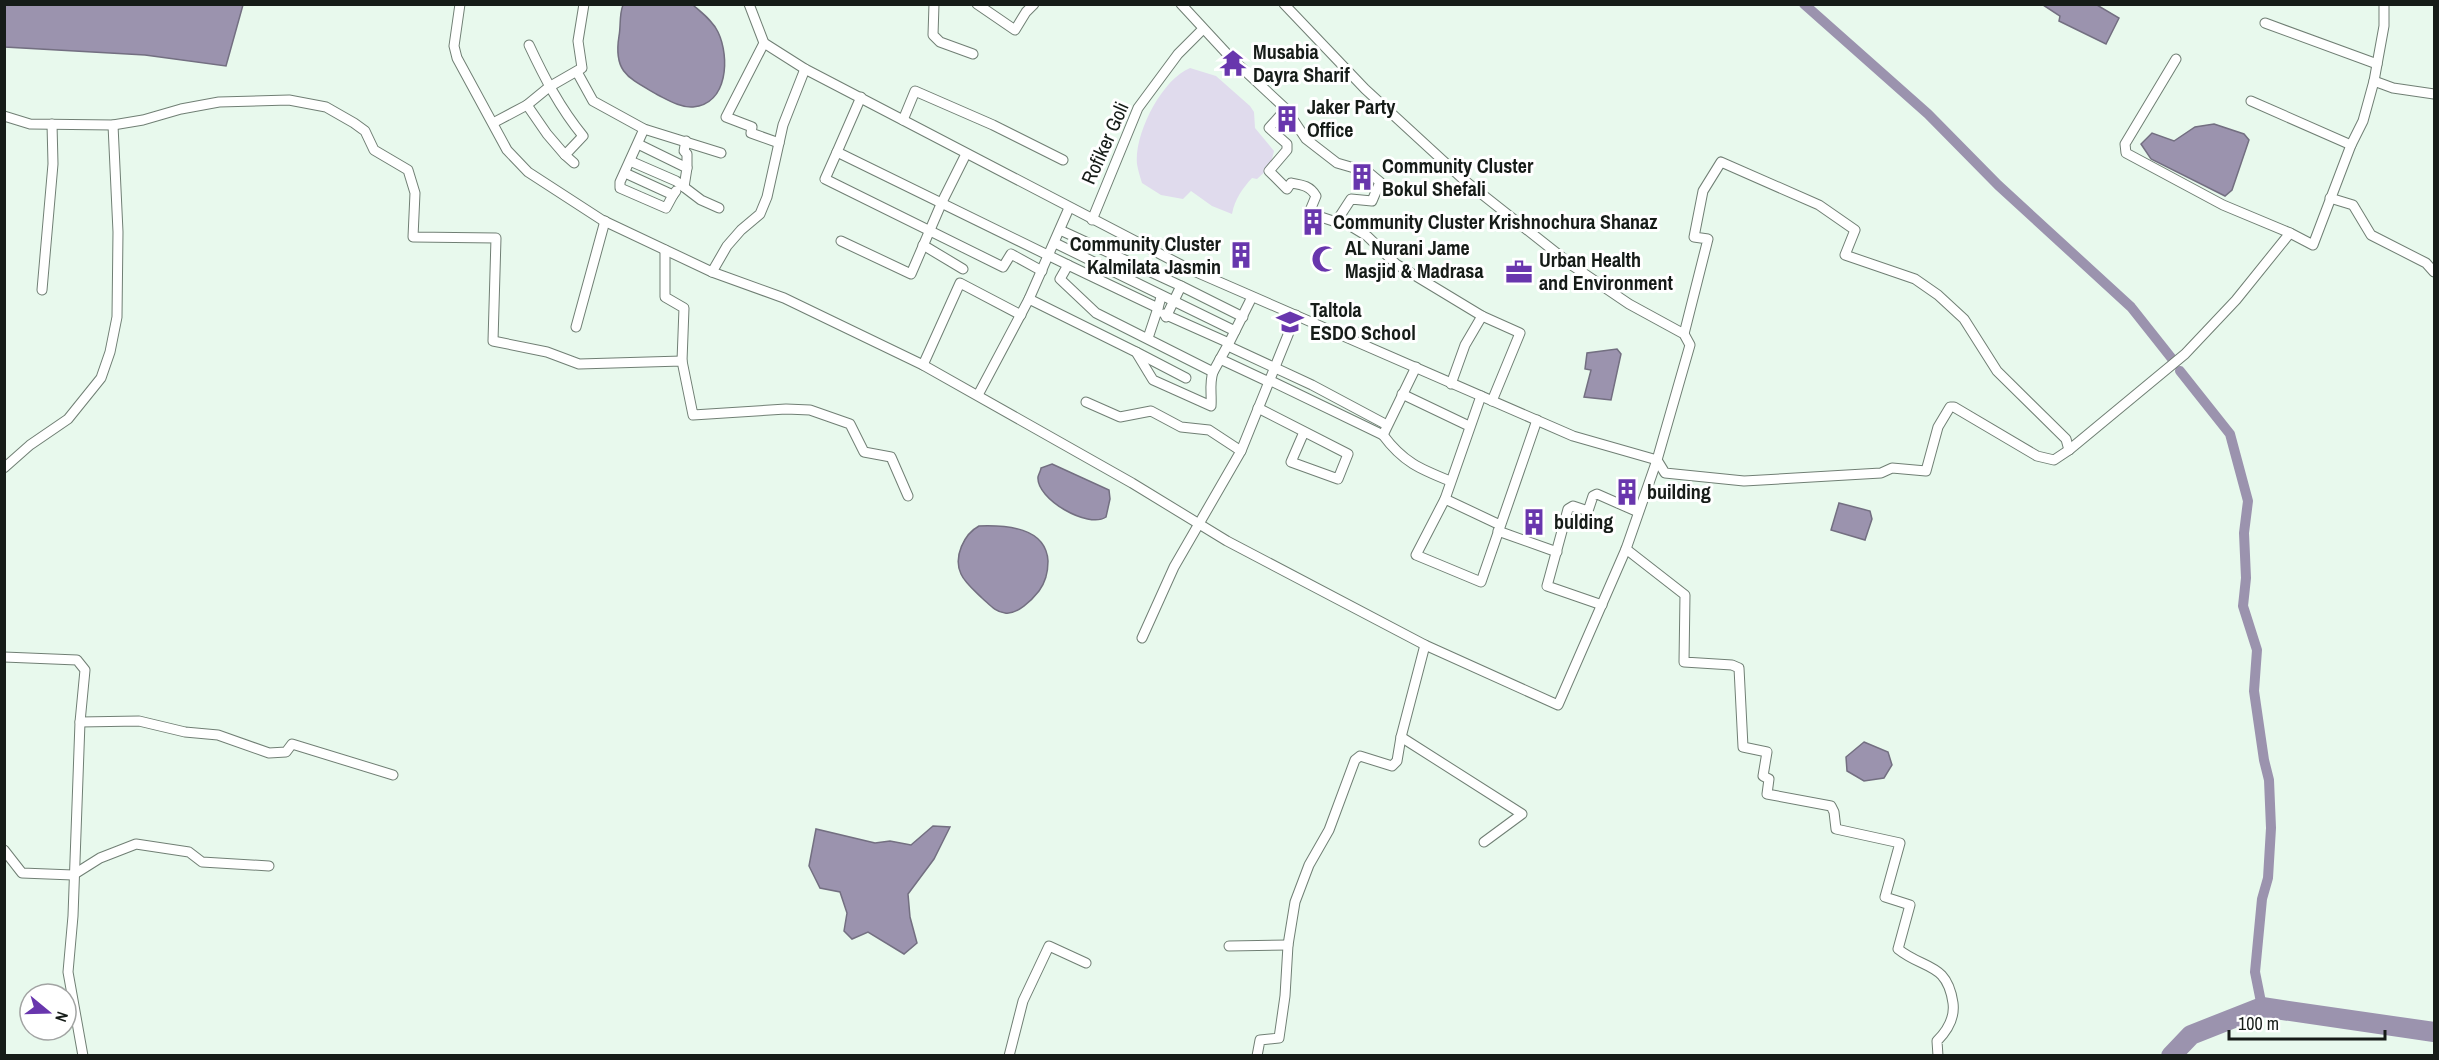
<svg xmlns="http://www.w3.org/2000/svg" width="2439" height="1060" font-family="'Archivo Narrow',sans-serif">
  <rect width="100%" height="100%" fill="#e8f9ed"/>
  <path fill="#e0dbed" d="M1190 68 1216 76 1250 106 1254 112 1255 128 1274 151 1270 167 1257 179 1252 178C1242 189 1235 199 1232 214L1212 206 1191 191 1183 199 1161 195 1142 183C1140 177 1138 170 1137 164 1134 134 1162 79 1190 68Z"/>
  <g fill="#9b93ae" stroke="#736f81" stroke-width="1.5">
    <polygon points="5,4 243,4 243,5 226,66 145,55 5,47"/>
    <path d="M623 5H693C702 13 713 21 718 32 730 57 728 104 693 107 681 108 668 100 658 95 629 78 613 73 619 36 621 26 619 15 623 5Z"/>
    <polygon points="2043,5 2097,5 2119,18 2106,44 2059,21 2060,16"/>
    <polygon points="2214,124 2244,134 2249,140 2232,190 2225,196 2151,159 2141,144 2152,133 2174,141 2195,127"/>
    <polygon points="1617,349 1621,354 1611,400 1584,397 1591,370 1585,369 1587,353"/>
    <path d="M1052 464 1109 490 1110 499 1106 517C1088 529 1036 499 1038 477 1038 476 1041 470 1041 468Z"/>
    <polygon points="1839,503 1870,511 1872,519 1865,540 1831,530"/>
    <path d="M979 526C1006 525 1046 527 1048 561 1048 571 1045 583 1039 591 1032 600 1017 615 1005 613 995 612 989 604 982 598 975 591 965 583 961 574 953 557 964 534 979 526Z"/>
    <polygon points="1864,742 1888,752 1892,765 1884,778 1864,781 1847,771 1846,757"/>
    <polygon points="933,826 950,827 934,859 908,894 910,917 917,943 904,954 868,932 852,939 844,931 847,913 840,892 820,888 809,866 816,829 875,843 890,841 911,845"/>
  </g>
  <g fill="none" stroke-linecap="round" stroke-linejoin="round">
    <g stroke="#9b93ae" stroke-width="10">
      <polyline points="1804,4 1928,114 1998,185 2131,307 2173,360"/>
      <polyline points="2180,371 2230,434 2248,501 2244,533 2246,578 2243,606 2257,650 2254,691 2264,760 2269,780 2271,828 2268,878 2262,899 2255,972 2262,1007"/>
    </g>
    <polyline stroke="#9b93ae" stroke-width="20" points="2171,1056 2191,1035 2262,1007 2434,1032"/>
    <defs>
      <g id="street">
        <polyline points="460,4 454,46 457,58 507,150 528,172 602,220 712,272 784,298 923,365 1132,483 1227,541 1425,645 1558,705 1626,549 1657,460 1573,436 1187,268 805,69 764,43 749,4"/>
        <polyline points="934,4 933,35 940,42 973,54"/>
        <polyline points="977,4 1015,30 1026,12 1034,4"/>
        <path d="M1181 4 1230 57 1286 109 1306 139 1337 163 1368 172 1380 182 1372 201 1351 199 1336 222 1309 213 1316 196C1310 186 1303 185 1291 183L1287 189 1269 171 1287 150V144L1269 128 1286 109"/>
        <polyline points="1284,4 1365,89 1464,180 1573,266 1629,304 1684,334 1690,345 1657,460 1665,473 1744,481 1881,473 1892,468 1926,471 1938,427 1950,407 1954,407 2037,456 2054,460 2069,450 2185,354 2236,300 2290,233"/>
        <polyline points="2265,23 2377,64"/>
        <polyline points="764,43 726,117 752,127 751,133 779,143"/>
        <polyline points="2176,59 2125,144 2126,153 2223,205 2290,233 2313,245 2351,145 2363,121 2374,81 2384,26 2384,4"/>
        <polyline points="577,72 593,101 644,129 721,153"/>
        <polyline points="2374,81 2393,88 2434,94"/>
        <polyline points="861,97 837,152 1068,265"/>
        <polyline points="2251,101 2351,145"/>
        <path d="M527 105 547 134 565 155 583 136C560 108 544 77 529 45"/>
        <polyline points="4,116 30,124 113,125 143,120 181,109 219,102 289,100 326,107 354,123 365,131 374,150 408,170 415,193 413,237 496,238 493,341 547,352 579,364 682,361 693,415 786,409 810,410 850,424 864,452 891,457 908,496"/>
        <polyline points="903,120 915,91 993,125 1063,160"/>
        <polyline points="493,123 527,105 549,87 582,68 578,41 584,4"/>
        <polyline points="644,129 620,182 620,188 666,208 673,195"/>
        <polyline points="686,141 684,151 687,154 687,168"/>
        <polyline points="638,144 687,168 684,187"/>
        <polyline points="837,152 825,179 1003,267 1011,254 1042,271"/>
        <polyline points="565,155 574,163"/>
        <polyline points="630,161 676,181 701,200 719,208"/>
        <polyline points="625,173 673,195 676,191"/>
        <polyline points="2330,198 2353,205 2371,235 2426,263 2434,272"/>
        <polyline points="1339,219 1367,236 1396,264 1482,316 1520,333 1492,401"/>
        <polyline points="1092,220 1138,108 1178,54 1203,29"/>
        <polyline points="1060,230 1181,286 1166,317"/>
        <polyline points="841,241 911,274 942,202 966,154"/>
        <polyline points="1055,243 1235,331"/>
        <polyline points="923,245 963,269"/>
        <polyline points="665,250 665,297 684,308 682,361"/>
        <polyline points="712,272 727,246 741,230 760,214 767,197 783,125 805,69"/>
        <polyline points="1181,286 1243,317"/>
        <polyline points="42,290 53,164 52,124"/>
        <polyline points="1161,297 1158,308 1068,265 1060,279 1096,313 1213,372 1229,343"/>
        <path d="M1029 299 1136 352 1153 380 1211 406C1212 394 1209 384 1213 372"/>
        <polyline points="1164,314 1229,343 1252,297"/>
        <polyline points="576,327 605,221"/>
        <polyline points="1684,334 1708,239 1694,237 1703,191 1721,162 1819,205 1855,230 1845,255 1915,279 1938,295 1964,319 1997,371 2066,439 2069,450"/>
        <polyline points="1148,338 1158,308"/>
        <polyline points="1228,346 1312,385 1387,425"/>
        <polyline points="1136,352 1186,378"/>
        <polyline points="1220,359 1269,382"/>
        <polyline points="923,365 960,283 1021,315"/>
        <polyline points="1269,380 1383,435 1416,367"/>
        <polyline points="1451,384 1465,345 1482,316"/>
        <polyline points="1402,394 1469,426"/>
        <polyline points="978,395 1029,299 1069,208"/>
        <polyline points="1086,402 1120,417 1151,411 1181,427 1209,430 1241,451"/>
        <polyline points="1258,408 1348,454 1338,479 1291,462 1304,432"/>
        <path d="M1383 435C1403 462 1420 469 1450 481"/>
        <polyline points="4,468 30,445 68,419 101,378 110,352 117,317 118,232 113,125"/>
        <polyline points="1445,499 1481,396"/>
        <polyline points="1500,525 1445,499 1416,555 1481,582 1537,420"/>
        <polyline points="1498,531 1557,552"/>
        <path d="M1626 549 1685 595 1684 662 1732 665 1739 668 1743 747 1767 752 1763 776 1769 779 1767 794 1831 806 1834 812 1836 829 1900 843 1885 897 1910 905 1898 949C1924 970 1947 962 1953 1003 1955 1018 1947 1031 1937 1041L1938 1056"/>
        <polyline points="1602,605 1547,586 1568,509 1573,506 1588,511 1593,496 1597,494 1638,512"/>
        <polyline points="1142,638 1174,567 1241,451 1296,315"/>
        <polyline points="4,657 77,660 85,670 80,722 73,916 68,972 83,1056"/>
        <polyline points="80,722 139,721 185,732 218,735 269,753 286,752 292,744 393,775"/>
        <polyline points="1401,737 1522,814 1484,842"/>
        <polyline points="4,850 22,873 73,875 100,858 136,844 189,852 202,862 269,866"/>
        <polyline points="1229,946 1288,945"/>
        <polyline points="1009,1056 1023,1001 1049,946 1086,963"/>
        <polyline points="1257,1056 1260,1040 1279,1038 1285,996 1288,945 1295,902 1309,865 1329,830 1355,760 1360,756 1392,766 1397,761 1401,737 1425,645"/>
      </g>
    </defs>
    <use href="#street" stroke="#707f74" stroke-width="11"/>
    <use href="#street" stroke="#fff" stroke-width="9"/>
  </g>
  <defs>
    <symbol id="temple-bare" viewBox="-9 -9 18 18"><path d="M0-6L5-2H3V0L6.5 2.5H4V6H1.5V3h-3V6H-4V2.5H-6.5L-3 0V-2H-5Z" fill="#6836ad" stroke="#fff" stroke-width="2.5" paint-order="stroke"/></symbol>
    <symbol id="building-bare" viewBox="-9 -9 18 18"><path d="M-4-6H4V6H1V3H-1V6H-4ZM-2.5-4.3h1.7v1.8h-1.7ZM.8-4.3h1.7v1.8H.8ZM-2.5-1h1.7V.8h-1.7ZM.8-1h1.7V.8H.8Z" fill="#6836ad" stroke="#fff" stroke-width="2.5" paint-order="stroke"/></symbol>
    <symbol id="mosque-bare" viewBox="-9 -9 18 18"><path d="M3.5-4.9A6 6 0 1 0 3.5 4.9A5 5 0 1 1 3.5-4.9Z" fill="#6836ad" stroke="#fff" stroke-width="2.5" paint-order="stroke"/></symbol>
    <symbol id="office-bare" viewBox="-9 -9 18 18"><path d="M-6-3h4V-5.5h4V-3h4V5H-6ZM-1-4.5V-3h2v-1.5ZM-6 0V1H6V0Z" fill="#6836ad" stroke="#fff" stroke-width="2.5" paint-order="stroke"/></symbol>
    <symbol id="school-bare" viewBox="-9 -9 18 18"><path d="M0-5L7-2L0 1L-7-2ZM-4 1L0 2.5L4 1V4Q0 6-4 4Z" fill="#6836ad" stroke="#fff" stroke-width="2.5" paint-order="stroke"/></symbol>
  </defs>
  <g fill-rule="evenodd">
    <use href="#temple-bare" x="1214" y="44" width="38" height="38"/>
    <use href="#building-bare" x="1268" y="100" width="38" height="38"/>
    <use href="#building-bare" x="1343" y="158" width="38" height="38"/>
    <use href="#building-bare" x="1294" y="203" width="38" height="38"/>
    <use href="#building-bare" x="1222" y="236" width="38" height="38"/>
    <use href="#mosque-bare" x="1306" y="240" width="38" height="38"/>
    <use href="#office-bare" x="1500" y="253" width="38" height="38"/>
    <use href="#school-bare" x="1271" y="303" width="38" height="38"/>
    <use href="#building-bare" x="1608" y="473" width="38" height="38"/>
    <use href="#building-bare" x="1515" y="503" width="38" height="38"/>
  </g>
  <g text-anchor="middle" stroke-width="6" stroke-linejoin="round" paint-order="stroke">
    <g font-size="20" font-weight="bold" fill="#161c18" stroke="#fff" text-anchor="start">
      <text x="1253" y="59">Musabia<tspan x="1253" dy="23">Dayra Sharif</tspan></text>
      <text x="1307" y="114">Jaker Party<tspan x="1307" dy="23">Office</tspan></text>
      <text x="1382" y="173">Community Cluster<tspan x="1382" dy="23">Bokul Shefali</tspan></text>
      <text x="1333" y="229">Community Cluster Krishnochura Shanaz</text>
      <text x="1221" y="251" text-anchor="end">Community Cluster<tspan x="1221" dy="23">Kalmilata Jasmin</tspan></text>
      <text x="1345" y="255">AL Nurani Jame<tspan x="1345" dy="23">Masjid &amp; Madrasa</tspan></text>
      <text x="1539" y="267">Urban Health<tspan x="1539" dy="23">and Environment</tspan></text>
      <text x="1310" y="317">Taltola<tspan x="1310" dy="23">ESDO School</tspan></text>
      <text x="1647" y="499">building</text>
      <text x="1554" y="529">bulding</text>
    </g>
    <g font-size="20" fill="#161c18" stroke="#fff">
      <text transform="translate(1105 143) rotate(-66)" y="7">Rofiker Goli</text>
    </g>
  </g>
  <rect width="2439" height="1060" fill="none" stroke="#161c18" stroke-width="12"/>
  <g transform="translate(48 1012) rotate(109)"><circle r="28" fill="#ffffff" stroke="#a2a4a3" stroke-width="1.5"/>
  <path d="M0-4.5L10 22L0 15L-10 22Z" fill="#6836ad"/>
  <text y="-9" font-size="16" font-weight="bold" text-anchor="middle" fill="#161c18">N</text>
  </g>
  <path d="M2229 1030v9h156v-9" fill="none" stroke="#161c18" stroke-width="3"/>
  <text x="2238" y="1030" font-size="18" fill="#161c18" stroke="#ffffff" stroke-width="4.5" paint-order="stroke">100 m</text>
</svg>
